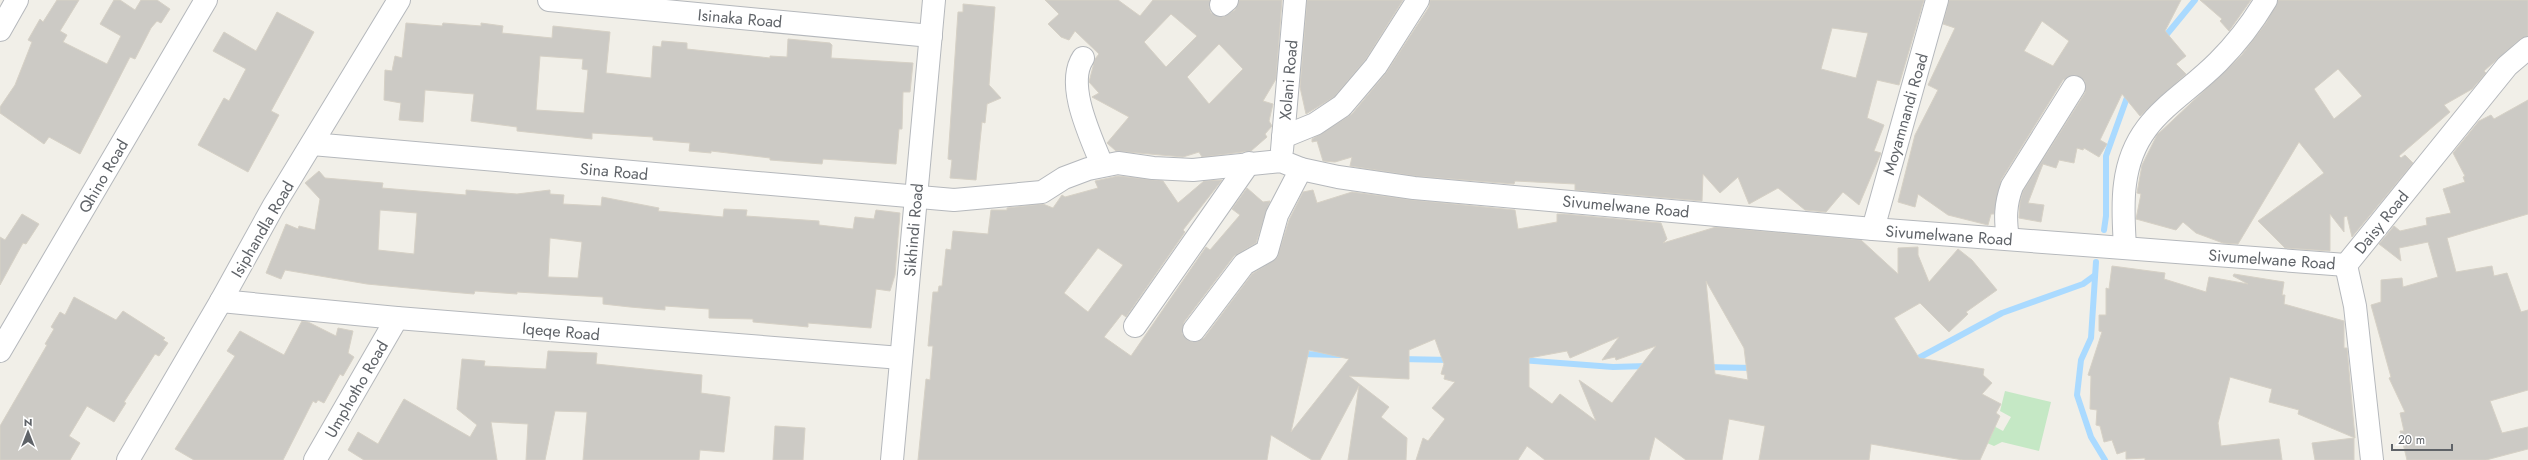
<svg xmlns="http://www.w3.org/2000/svg" width="2528" height="460" font-family="Jost,sans-serif">
  <rect width="100%" height="100%" fill="#f1efe8"/>
  <polygon fill="#c5e8c5" points="2005,391 2051,402 2039,451 2002,442 1994,446 1987,443 1990,424 2003,431 2011,417 2000,411"/>
  <g fill="none" stroke-linecap="round" stroke-linejoin="round">
    <g stroke="#aadaff" stroke-width="6">
      <polyline points="2163,39 2195,0"/>
      <polyline points="2104,230 2106,216 2106,156 2129,92"/>
      <polyline points="2096,262 2091,338 2081,360 2077,395 2091,437 2105,460"/>
      <polyline points="1301,354 1340,355"/>
      <polyline points="1401,359 1450,360"/>
      <polyline points="1521,360 1613,367 1647,366"/>
      <polyline points="1913,361 2002,313 2083,284 2094,276"/>
      <polyline points="1707,367 1753,368"/>
    </g>
  </g>
  <g fill="#cccac5" stroke="#d6d1c6" fill-rule="evenodd">
    <polygon points="57,0 79,0 60,31 67,35 63,42 107,64 121,36 100,24 114,0 120,0 135,10 141,0 157,0 170,9 161,23 157,21 151,28 135,59 130,57 80,154 49,137 44,144 0,113 0,107 15,85 32,42 28,40 40,19 43,22"/>
    <path d="M1045 0H1118L1140 16 1153 0H1210L1209 7 1211 13 1223 17 1235 10 1239 0H1282L1276 79 1263 101 1273 104 1269 121 1272 126 1265 134 1267 137 1251 151 1202 157 1199 152 1183 157 1116 151 1107 143 1129 117 1092 97 1099 93 1089 82 1095 59 1099 54 1075 31 1069 40 1061 37 1048 24 1059 14ZM1171 14 1197 36 1166 67 1144 42ZM1219 44 1243 69 1209 104 1187 77Z"/>
    <polygon points="1307,0 1403,0 1366,59 1334,97 1306,114 1300,87"/>
    <path d="M1430 0H1924L1899 85 1877 80 1875 87 1867 118 1884 125 1874 151 1881 153 1859 205 1843 192 1826 212 1805 210 1778 188 1749 204 1738 177 1720 193 1703 174 1702 201 1575 190V184L1515 181 1514 184 1415 176 1350 166 1352 157 1335 162 1323 161 1317 141 1312 142V139L1352 114 1386 73 1429 7ZM1832 28 1868 33 1856 78 1821 69Z"/>
    <path d="M1949 0H2181L2165 31 2186 56 2176 64 2186 74 2140 116 2122 94 2100 140 2107 144 2099 157 2084 148 2083 150 2077 148 2074 163 2059 160 2056 168 2043 164 2028 203 2044 205 2041 222 2019 218 2020 202 2023 191 2085 93V81L2075 75 2063 80 2001 180 1994 214H1991L1988 225 1948 215 1918 194 1915 207 1898 202 1915 135 1938 90 1928 85 1955 28 1943 24ZM2042 21 2069 41 2053 66 2024 51Z"/>
    <polygon points="2200,0 2251,0 2229,31 2220,21 2222,19"/>
    <path d="M2278 0H2528V36L2520 39 2484 71 2486 73 2472 89 2444 105 2450 112 2399 156 2401 158 2405 155 2413 163 2352 237 2347 216 2344 217V232L2330 214V251L2285 248 2258 221 2324 173 2299 142 2238 244 2223 243 2196 233 2183 222 2176 230 2136 219 2141 194 2137 193 2142 165 2157 135 2241 56 2266 23ZM2338 69 2362 96 2334 119 2314 89Z"/>
    <polygon points="963,4 995,7 989,85 1001,98 987,104 985,123 982,122 976,180 950,178 952,160 948,159 958,12 963,12"/>
    <polygon points="277,12 314,32 271,111 279,115 248,172 198,145 224,98 229,101 246,69 213,51 224,32 256,51"/>
    <path d="M406 23 442 26 443 23 481 26V23L503 26 502 33 552 38 553 26 610 32 606 73 651 78 653 46 661 47 662 41 687 43V49L770 58V56L787 57 788 39 830 43 832 45 831 58 913 63 910 92H903L902 129H899L896 164 823 159 822 164 770 160V158L711 151V153L689 151 690 143 653 140V137L592 133V139L517 131V127L471 121 474 94 425 90 423 122 399 120 401 103 384 100 385 70 392 71 395 56 402 58ZM540 56 583 59 582 69 588 70 584 113 536 110Z"/>
    <polygon points="2528,100 2528,214 2447,238 2456,272 2492,266 2494,276 2507,273 2521,312 2528,310 2528,390 2490,401 2502,433 2528,427 2528,449 2486,460 2407,460 2400,431 2404,431 2400,413 2405,412 2389,378 2391,377 2371,305 2381,302 2381,280 2402,278 2403,287 2438,277 2428,242 2399,248 2401,261 2379,244 2394,226 2400,231 2427,225 2426,218 2451,213 2443,189 2465,182 2463,177 2465,176 2453,153 2479,121 2491,115 2494,119"/>
    <path d="M319 171 325 178 383 183 382 188 466 195V190L517 194 550 190V194L564 195 563 204 601 206 602 197 659 208 658 211 723 217 724 209 747 210 746 216 819 221V225L853 229 855 217 874 219 876 210 900 213 895 275 890 291 876 289 871 328 808 323V327L798 326 753 322V319L709 318V309L665 306V310L630 307 603 304V297L517 292V294L475 291 474 294 450 292 367 284 285 270 281 279 266 273 286 224 298 229 299 226 315 230 320 199 305 183ZM380 210 417 213 414 254 378 250ZM550 238 582 242 578 278 548 277Z"/>
    <path d="M1118 176 1163 181 1178 203 1204 181 1222 180 1183 230 1185 232 1126 317 1122 314 1104 337 1131 356 1206 247 1210 250 1240 215 1232 209 1247 188 1263 202 1270 201 1256 243 1234 256 1184 322 1182 334 1192 342 1204 338 1252 274 1277 258 1289 220 1303 192 1313 190 1317 203 1352 192 1413 200 1515 210 1518 229 1557 222V214H1564L1661 223 1667 239 1663 243 1716 227 1861 240 1898 274V248L1918 247V255L1929 282 1958 249 1972 260 1997 290 1966 312 1968 314 1949 332 1920 303 1894 318 1919 358 1984 369 1983 375 1992 383 1982 394 2001 404 1996 413 2000 416 1980 460H1963L1871 444 1869 460H1759L1765 426 1729 419 1722 460H1686L1655 437 1649 460H1545L1527 446 1518 460H1416L1423 438 1428 441 1445 419 1432 408 1455 382 1444 379 1445 375 1441 374 1444 364 1435 339 1409 350V379L1349 376 1389 407 1381 417 1407 438 1406 460H1348L1359 386 1320 460H1312L1271 435 1267 460H918L926 379 930 380 933 346H928L933 292H938L939 286H942L946 249 951 250 953 231 988 234 991 210H1007V208L1043 204 1053 208 1062 195 1065 197 1098 188 1095 181ZM1098 248 1123 265 1088 312 1064 293ZM1706 281 1744 348 1748 380 1715 374ZM1619 337 1602 360 1615 357 1616 360 1656 346 1612 403 1579 380 1596 421 1560 394 1552 404 1529 387V358L1567 351 1570 358ZM1309 350 1349 359 1291 432Z"/>
    <polygon points="22,214 39,224 26,244 23,243 0,285 0,237 5,240"/>
    <polygon points="2112,266 2165,273 2164,279 2206,292 2209,277 2248,284 2233,276 2234,274 2284,282 2282,295 2285,295 2284,304 2344,321 2344,348 2347,348 2355,438 2298,414 2299,410 2269,402 2272,389 2230,377 2218,423 2221,446 2279,439 2282,460 2145,460 2145,458 2126,459 2126,451 2117,454 2112,440 2104,442 2100,426 2096,425 2097,410 2090,409 2091,376 2088,375 2102,332 2099,331 2099,315 2106,315 2106,288 2109,289"/>
    <polygon points="74,297 116,320 123,311 165,338 163,340 168,343 159,356 155,354 124,402 126,403 114,422 87,406 69,436 80,443 70,460 0,460 0,426 47,345 45,344 54,329 51,327 60,312 65,315"/>
    <polygon points="302,321 308,322 336,336 338,328 353,331 348,353 354,357 343,376 340,374 324,403 318,400 316,403 313,401 283,460 194,460 175,449 235,356 227,351 240,331 284,355"/>
    <polygon points="548,351 597,353 596,364 702,375 701,393 730,397 724,452 700,450 699,460 583,460 587,412 555,411 545,460 526,460 528,424 491,422 497,460 364,460 348,450 358,432 378,444 404,399 470,437 477,425 457,409 462,359 485,361 484,366 546,369"/>
    <polygon points="775,426 805,428 803,460 773,460"/>
    <polygon points="2354,438 2354,460 2315,460 2312,443"/>
  </g>
  <g fill="none" stroke-linecap="round" stroke-linejoin="round">
    <defs>
      <g id="minor">
        <polyline points="549,0 931,36"/>
        <polyline points="1221,5 1227,0"/>
        <polyline points="0,30 17,0"/>
        <path d="M1083 58C1065 85 1091 137 1102 165"/>
        <polyline points="1283,137 1315,124 1342,106 1376,66 1418,0"/>
        <polyline points="312,144 954,200 1042,192 1064,178 1088,169 1118,163 1153,168 1193,170 1281,161 1301,169 1338,177 1414,188 1873,229 2346,265"/>
        <polyline points="1282,150 1295,0"/>
        <polyline points="1873,229 1937,0"/>
        <path d="M2008 239C2005 219 2005 205 2012 186L2074 87"/>
        <path d="M2125 248C2124 227 2122 205 2125 184 2133 119 2177 103 2218 62 2236 44 2253 22 2266 0"/>
        <polyline points="221,301 397,318 901,358"/>
        <polyline points="1135,326 1249,163"/>
        <polyline points="1194,330 1244,264 1267,251 1277,215 1301,169"/>
        <polyline points="0,351 206,0"/>
        <polyline points="128,460 221,301 273,207 399,0"/>
        <polyline points="315,460 397,318"/>
        <polyline points="892,460 934,0"/>
        <polyline points="2372,460 2355,306 2346,265 2507,66 2528,48"/>
      </g>
    </defs>
    <use href="#minor" stroke="#b5b8bc" stroke-width="24"/>
    <use href="#minor" stroke="#fff" stroke-width="22"/>
  </g>
  <g text-anchor="middle" stroke-width="3" stroke-linejoin="round" paint-order="stroke">
    <g font-size="16" fill="#5f6368" stroke="#fff">
      <text transform="translate(740 18) rotate(5)" y="6">Isinaka Road</text>
      <text transform="translate(1288 80) rotate(-85)" y="6">Xolani Road</text>
      <text transform="translate(1905 114) rotate(-74)" y="6">Moyamnandi Road</text>
      <text transform="translate(614 171) rotate(5)" y="6">Sina Road</text>
      <text transform="translate(103 176) rotate(-60)" y="6">Qhino Road</text>
      <text transform="translate(1626 206) rotate(5)" y="6">Sivumelwane Road</text>
      <text transform="translate(2381 222) rotate(-51)" y="6">Daisy Road</text>
      <text transform="translate(262 229) rotate(-60)" y="6">Isiphandla Road</text>
      <text transform="translate(913 230) rotate(-85)" y="6">Sikhindi Road</text>
      <text transform="translate(1949 235) rotate(4)" y="6">Sivumelwane Road</text>
      <text transform="translate(2272 259) rotate(4)" y="6">Sivumelwane Road</text>
      <text transform="translate(561 331) rotate(5)" y="6">Iqeqe Road</text>
      <text transform="translate(356 389) rotate(-60)" y="6">Umphotho Road</text>
    </g>
  </g>
  <g transform="translate(28 432)" stroke="#ffffff" stroke-width="3" paint-order="stroke">
  <path d="M0-3L7 15L0 10L-7 15Z" fill="#5f6368"/>
  <text y="-6" font-size="11" font-weight="bold" text-anchor="middle" fill="#5f6368">N</text>
  </g>
  <path d="M2392 444v6h60v-6" fill="none" stroke="#5f6368" stroke-width="2"/>
  <text x="2398" y="444" font-size="12" fill="#5f6368" stroke="#ffffff" stroke-width="3" paint-order="stroke">20 m</text>
</svg>
